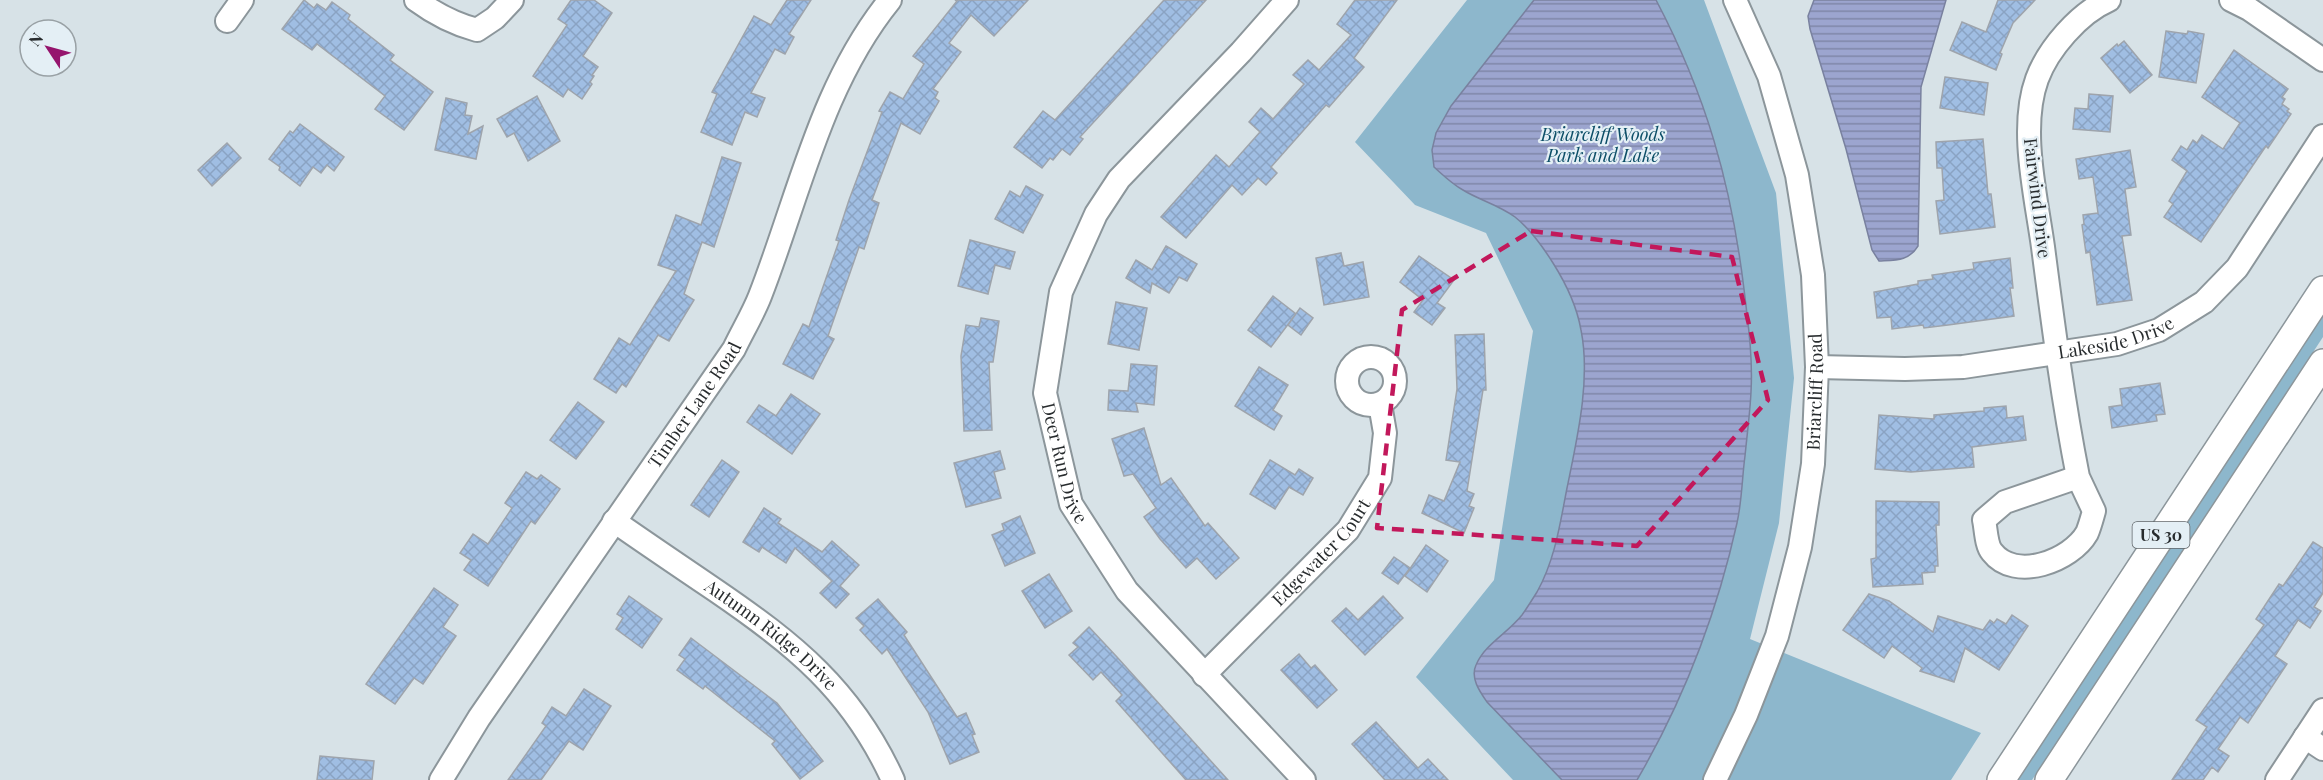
<svg xmlns="http://www.w3.org/2000/svg" width="2323" height="780" font-family="'Playfair Display',serif">
  <defs>
    <pattern id="water-rules" width="6" height="5" patternUnits="userSpaceOnUse" patternTransform="scale(1.5)"><rect width="6" height="5" fill="#9ca5cf"/><path d="M0 2.5h6" fill="none" stroke="#7f87a8"/></pattern>
    <pattern id="building-cross-hatch" width="8" height="8" patternUnits="userSpaceOnUse" patternTransform="scale(1.5)"><rect width="8" height="8" fill="#a0bee3"/><path d="M0 0l8 8M0 8l8-8" fill="none" stroke="#8aa3c3"/></pattern>
  </defs>
  <rect width="100%" height="100%" fill="#d7e2e7"/>
  <g fill="#8db7cc">
    <polygon points="1467,0 1704,0 1776,193 1794,378 1779,523 1750,639 1981,733 1951,780 1513,780 1416,677 1494,580 1533,331 1486,233 1415,205 1355,142"/>
    <polygon points="2323,315 2323,337 2032,780 2018,780"/>
  </g>
  <g fill="url(#water-rules)" stroke="#79819f" stroke-width="1.5">
    <path d="M1534 0H1656C1706 95 1731 183 1744 289 1748 323 1753 357 1751 392 1750 413 1747 435 1745 456 1742 478 1742 501 1737 523 1717 613 1683 701 1637 780H1562L1487 702C1480 692 1470 678 1476 665 1485 644 1508 633 1522 615 1527 608 1532 600 1537 592 1555 560 1560 524 1567 488 1577 439 1591 380 1581 330 1577 307 1565 282 1553 263 1543 247 1530 229 1515 217 1499 205 1479 200 1463 190 1452 184 1443 175 1434 167L1432 150 1436 133 1451 106Z"/>
    <path d="M1814 0H1946L1921 87 1918 246C1909 261 1896 260 1879 261L1872 250 1846 149 1810 29 1808 16Z"/>
  </g>
  <g fill="url(#building-cross-hatch)" stroke="#9ea4ac" stroke-width="1.5">
    <polygon points="304,0 314,8 317,4 326,10 332,2 350,15 348,19 394,55 390,60 433,92 404,130 375,109 385,96 317,44 312,50 282,29"/>
    <polygon points="571,0 594,0 612,13 583,56 598,67 592,75 594,76 590,82 592,84 582,99 568,89 563,97 533,76 567,25 558,19"/>
    <polygon points="787,0 811,0 789,34 794,37 785,54 775,49 751,93 765,98 757,117 745,112 732,145 701,132 717,94 712,92 754,16 771,25"/>
    <polygon points="955,0 1028,0 994,36 971,15 949,43 961,52 933,89 938,92 935,98 939,101 920,134 901,123 872,200 879,203 864,249 859,247 828,336 834,339 813,379 783,364 803,324 809,327 839,241 836,240 849,200 882,112 879,111 890,92 903,99 924,64 913,56 957,1"/>
    <polygon points="1164,0 1206,0 1080,137 1083,139 1070,155 1062,149 1053,160 1050,158 1042,168 1014,147 1043,111 1055,120"/>
    <polygon points="1355,0 1397,0 1354,58 1364,67 1329,107 1326,105 1271,167 1277,173 1266,185 1258,178 1242,195 1232,185 1186,238 1161,217 1216,155 1229,167 1260,132 1249,122 1261,108 1273,119 1304,84 1293,75 1308,60 1319,70 1351,35 1337,24"/>
    <polygon points="1998,0 2035,0 2013,23 2000,53 2002,54 1996,70 1950,50 1962,22 1986,32"/>
    <polygon points="2166,31 2187,34 2188,31 2204,34 2196,83 2159,77"/>
    <polygon points="2124,41 2152,75 2130,93 2101,58 2117,44 2118,46"/>
    <polygon points="2234,50 2288,89 2282,97 2285,99 2282,104 2289,109 2287,111 2291,114 2268,148 2266,146 2201,242 2164,217 2173,204 2169,201 2187,171 2172,160 2181,146 2187,150 2193,140 2197,143 2202,135 2223,149 2240,123 2202,97"/>
    <polygon points="1945,77 1988,83 1984,115 1940,108"/>
    <polygon points="2089,94 2113,96 2110,132 2073,129 2075,108 2088,109"/>
    <polygon points="537,96 560,141 528,161 514,133 507,137 497,119"/>
    <polygon points="446,98 467,103 465,115 472,116 468,134 483,126 476,159 435,150"/>
    <polygon points="300,124 344,157 334,171 327,165 321,173 313,167 300,186 279,170 280,167 269,159 290,131 293,133"/>
    <polygon points="1983,139 1988,194 1991,194 1995,227 1940,234 1936,201 1944,200 1942,168 1937,168 1936,142"/>
    <polygon points="227,143 241,158 212,186 198,170"/>
    <polygon points="2130,150 2136,187 2125,189 2131,235 2122,236 2132,300 2097,305 2090,252 2086,253 2082,225 2084,224 2083,215 2098,213 2093,177 2079,179 2076,159"/>
    <polygon points="722,157 741,163 714,247 702,242 684,294 694,300 669,341 658,335 626,387 622,384 616,393 594,379 619,338 630,345 676,271 658,265 676,215 701,225"/>
    <polygon points="1026,186 1043,195 1023,233 995,219 1010,191 1020,197"/>
    <polygon points="970,240 1015,252 1010,269 995,265 988,294 958,286"/>
    <polygon points="1166,246 1197,264 1187,281 1179,277 1169,293 1152,283 1150,293 1126,278 1136,260 1152,270"/>
    <polygon points="1341,253 1344,266 1363,262 1369,297 1324,305 1316,258"/>
    <polygon points="1419,256 1454,280 1437,303 1445,308 1432,325 1414,312 1423,300 1400,282"/>
    <polygon points="2010,258 2013,288 2010,288 2014,316 1948,325 1924,328 1923,325 1892,329 1891,317 1877,318 1874,292 1918,284 1918,281 1933,279 1932,275 1974,269 1973,263"/>
    <polygon points="1273,296 1296,314 1271,347 1248,330"/>
    <polygon points="1116,302 1147,308 1139,350 1108,344"/>
    <polygon points="1300,308 1313,318 1301,335 1288,325"/>
    <polygon points="981,318 999,321 993,362 989,362 992,430 964,431 961,356 966,325 979,327"/>
    <polygon points="1484,334 1486,390 1483,390 1467,491 1474,494 1469,506 1474,508 1464,533 1422,513 1429,495 1444,501 1460,462 1446,460 1457,389 1455,335"/>
    <polygon points="1131,364 1157,366 1154,405 1136,403 1138,412 1108,410 1109,390 1128,391"/>
    <polygon points="1259,367 1288,385 1273,410 1282,416 1274,430 1235,406"/>
    <polygon points="2160,383 2165,414 2156,415 2157,421 2112,428 2109,407 2122,405 2120,389"/>
    <polygon points="791,394 820,414 792,454 747,422 759,405 776,416"/>
    <polygon points="578,402 604,422 576,459 550,440"/>
    <polygon points="2006,406 2007,418 2023,416 2026,440 1972,447 1974,467 1911,472 1875,469 1879,415 1934,419 1934,415 1984,411 1984,408"/>
    <polygon points="1144,428 1161,485 1171,478 1205,526 1208,523 1239,558 1216,579 1197,558 1186,568 1160,539 1144,517 1156,508 1133,474 1124,476 1112,439"/>
    <polygon points="1000,451 1005,469 994,472 1001,498 966,507 954,463"/>
    <polygon points="722,460 739,472 709,517 691,505"/>
    <polygon points="1270,460 1295,475 1299,469 1313,478 1303,495 1289,487 1275,509 1250,494"/>
    <polygon points="526,472 537,479 541,475 560,489 535,524 531,521 488,586 464,570 471,560 460,553 473,534 488,544 512,508 505,503"/>
    <polygon points="1876,501 1939,502 1939,525 1936,525 1938,566 1935,566 1935,572 1922,573 1923,584 1873,587 1871,559 1876,558"/>
    <polygon points="764,508 781,519 778,523 822,552 832,541 859,565 840,586 849,594 836,608 820,593 832,581 795,548 786,563 762,547 759,552 743,542"/>
    <polygon points="1020,516 1035,553 1005,566 992,535 1004,530 1002,524"/>
    <polygon points="2313,542 2323,548 2323,593 2314,607 2321,611 2310,628 2298,620 2275,656 2287,664 2248,723 2240,717 2218,749 2229,756 2218,772 2212,767 2203,780 2172,780 2207,727 2196,720 2264,625 2256,619 2279,584 2283,586"/>
    <polygon points="1426,545 1448,561 1427,592 1405,576"/>
    <polygon points="1394,557 1410,568 1398,584 1382,573"/>
    <polygon points="1049,574 1072,611 1045,628 1022,591"/>
    <polygon points="434,588 458,605 443,627 456,636 423,684 414,678 395,704 366,684"/>
    <polygon points="1869,594 1889,601 1933,632 1938,616 1983,630 1990,620 1994,623 1997,619 2006,624 2012,615 2028,626 1999,670 1965,648 1954,682 1920,671 1922,668 1892,646 1884,658 1843,630"/>
    <polygon points="629,596 662,619 642,648 616,629 623,618 617,614"/>
    <polygon points="1383,596 1403,618 1365,655 1332,621 1346,608 1358,620"/>
    <polygon points="878,599 907,632 904,635 957,717 966,713 975,734 972,735 979,752 950,764 928,712 887,649 882,654 860,630 864,626 856,618"/>
    <polygon points="1089,627 1117,657 1228,780 1186,780 1116,701 1122,695 1101,672 1093,680 1069,655 1078,647 1073,643"/>
    <polygon points="691,638 777,703 823,761 800,779 772,744 775,741 705,686 703,689 677,670 685,659 679,655"/>
    <polygon points="1299,654 1311,668 1315,665 1337,690 1317,708 1281,670"/>
    <polygon points="584,689 611,706 583,750 569,741 541,780 508,780 546,726 542,723 552,707 566,716"/>
    <polygon points="1376,722 1418,768 1428,759 1448,780 1385,780 1352,744"/>
    <polygon points="320,756 374,761 372,780 317,780"/>
  </g>
  <g fill="none" stroke-linecap="round" stroke-linejoin="round">
    <defs>
      <g id="minor">
        <path d="M416 0C435 14 454 24 477 30L495 18 512 0"/>
        <path id="s1" d="M1287 0 1241 52 1119 179 1096 214 1061 292 1045 393 1071 504 1127 591 1304 780"/>
        <polyline points="2231,0 2249,9 2323,60"/>
        <polyline points="227,21 242,0"/>
        <circle cx="1371" cy="381" r="24"/>
        <path id="s2" d="M1817 367 1905 369 1963 367 2117 344 2159 330 2204 302 2237 268 2323 136"/>
        <path d="M2078 477 2094 511C2092 518 2090 526 2087 533 2071 561 2015 582 1992 552 1986 545 1986 529 1984 520L2005 502 2078 477C2063 401 2053 324 2043 247 2036 196 2019 128 2037 79 2048 49 2079 13 2109 0"/>
        <path id="s3" d="M614 521C647 544 681 567 715 590 794 644 852 690 893 780"/>
        <path id="s4" d="M1204 675 1348 530 1380 478 1385 433 1380 404"/>
        <polyline points="2305,737 2323,749"/>
        <path id="s5" d="M441 780 479 718 734 349C742 332 753 314 760 296 799 196 821 85 890 0"/>
        <path id="s6" d="M1715 780 1746 715 1777 636 1800 547 1813 464 1817 367 1813 275 1797 175 1769 76 1735 0"/>
        <polyline points="2277,780 2323,710"/>
      </g>
      <g id="major">
        <polyline points="2001,780 2323,290"/>
        <polyline points="2049,780 2323,363"/>
      </g>
    </defs>
    <use href="#minor" stroke="#8c969b" stroke-width="26"/>
    <use href="#major" stroke="#8c969b" stroke-width="30"/>
    <use href="#minor" stroke="#fff" stroke-width="22"/>
    <use href="#major" stroke="#fff" stroke-width="27"/>
  </g>
  <path fill="none" stroke="#c2185b" stroke-width="4.5" stroke-dasharray="12 8" stroke-linejoin="round" d="M1531 231 1732 257 1768 400 1637 546 1377 528 1402 310Z"/>
  <g text-anchor="middle" stroke-width="4.5" stroke-linejoin="round" paint-order="stroke">
    <rect fill="#e4eff5" stroke="#60666a" stroke-width="1.5" x="2132.5" y="522" width="57" height="26" rx="4.5"/>
    <g font-size="16" font-weight="bold" fill="#282c2e">
      <text x="2161" y="541">US 30</text>
    </g>
    <g font-size="18" font-style="italic" fill="#0c4e67" stroke="#e4eff5">
      <text x="1603" y="141">Briarcliff Woods<tspan x="1603" dy="21">Park and Lake</tspan></text>
    </g>
    <g font-size="18" fill="#282c2e" stroke="#e4eff5">
      <text transform="translate(2037 198) rotate(83)" y="6">Fairwind Drive</text>
      <text dy="6" stroke="none"><textPath href="#s2" startOffset="302">Lakeside Drive</textPath></text>
      <text dy="6" stroke="none"><textPath href="#s6" startOffset="405">Briarcliff Road</textPath></text>
      <text dy="6" stroke="none"><textPath href="#s5" startOffset="453">Timber Lane Road</textPath></text>
      <text dy="6" stroke="none"><textPath href="#s1" startOffset="548">Deer Run Drive</textPath></text>
      <text dy="6" stroke="none"><textPath href="#s4" startOffset="170">Edgewater Court</textPath></text>
      <text dy="6" stroke="none"><textPath href="#s3" startOffset="194">Autumn Ridge Drive</textPath></text>
    </g>
  </g>
  <g transform="translate(48 48) rotate(306)"><circle r="28" fill="#e4eff5" stroke="#99a1a5" stroke-width="1.5"/>
  <path d="M0-4.5L10 22L0 15L-10 22Z" fill="#95146d"/>
  <text y="-9" font-size="16" font-weight="bold" text-anchor="middle" fill="#282c2e">N</text>
  </g>
</svg>
